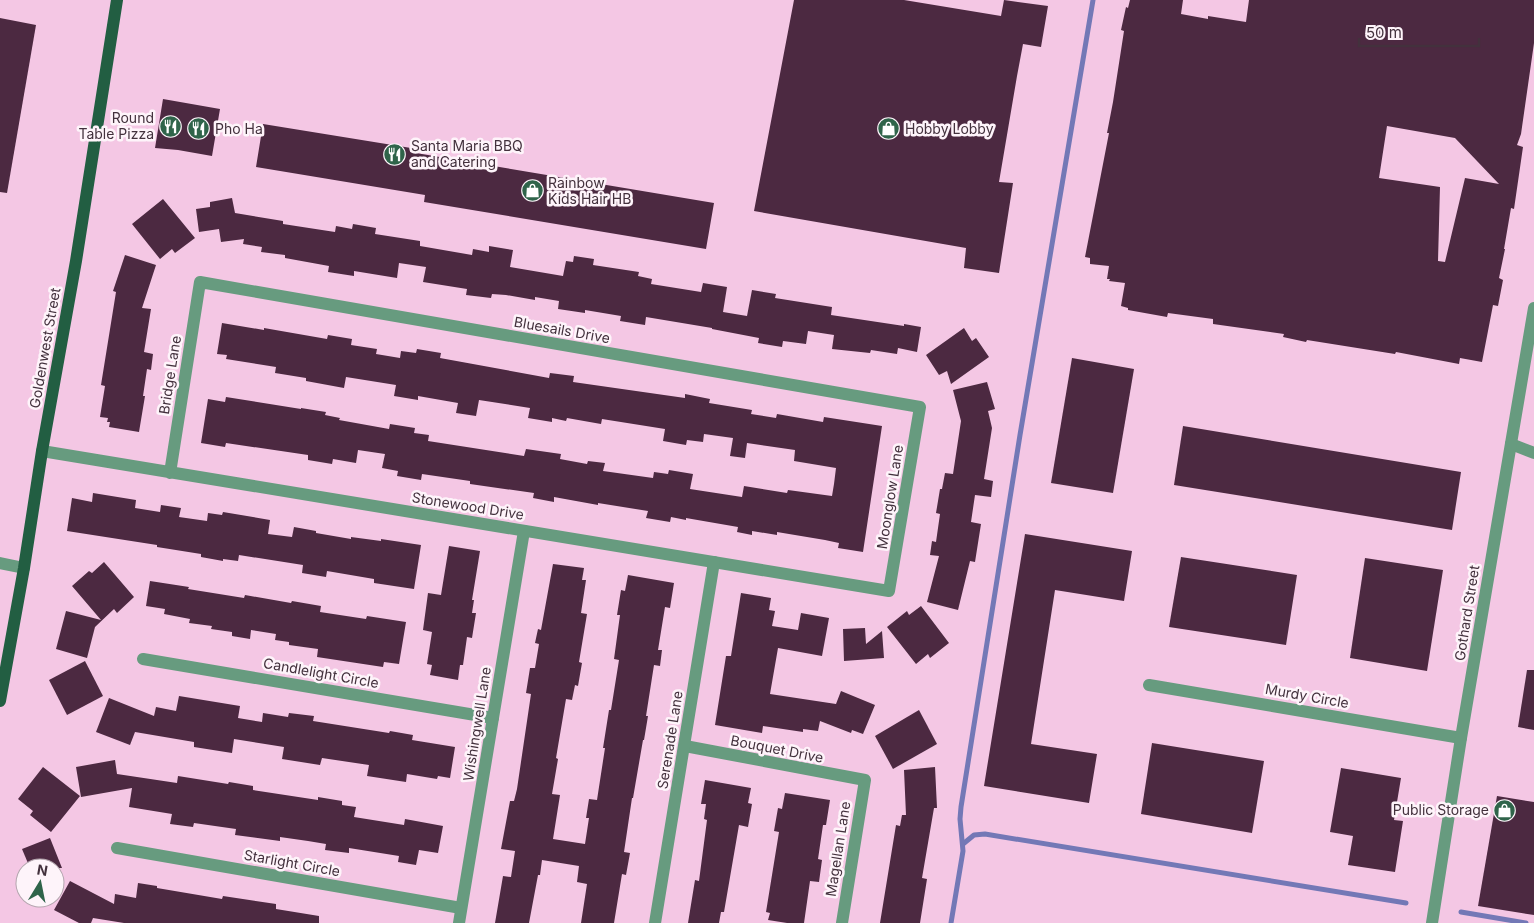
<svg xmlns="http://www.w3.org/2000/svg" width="1534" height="923" font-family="Inter,sans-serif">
  <rect width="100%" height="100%" fill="#f4c7e4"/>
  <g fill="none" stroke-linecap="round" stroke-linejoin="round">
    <g stroke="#7378b6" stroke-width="5">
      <polyline points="963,844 974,835 985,834 1406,903"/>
      <polyline points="1461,912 1526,923"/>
      <polyline points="951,923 963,851 960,819 961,807 1020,435 1093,0"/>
    </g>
  </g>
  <g fill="#4c2941" fill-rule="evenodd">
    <polygon points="794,0 904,0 1001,16 1004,0 1048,6 1041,47 1023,44 1017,76 999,182 1013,183 999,273 964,268 966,248 754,211"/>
    <path d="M1130 0H1183L1181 14 1208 19V16L1246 22 1249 0H1534V43L1521 134 1517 145 1523 147 1514 209 1511 208 1504 249H1505L1499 278 1503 280 1498 306 1493 305 1482 362 1460 358 1459 364 1396 352 1395 354 1307 340 1306 342 1283 337 1284 334 1213 324V319L1168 313 1167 317 1128 310V308L1121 306 1125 283 1109 281 1110 279H1107L1109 266 1090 264V258L1085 257 1109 133H1107L1113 102 1124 31 1121 30 1126 7 1128 8ZM1387 126 1455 138 1499 184 1465 178 1445 262 1438 261 1440 187 1379 178Z"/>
    <polygon points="0,18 36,25 7,193 0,192"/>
    <polygon points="163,99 220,109 212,156 178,150 155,148"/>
    <polygon points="263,124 411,148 410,152 714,203 706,249 424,202 425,195 256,167"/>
    <polygon points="232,198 235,213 283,221 283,224 335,232 336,226 352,229 353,224 376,228 375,234 420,241 420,246 472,255 473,249 489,252 489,246 513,250 510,267 563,276 566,261 573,262 574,256 594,259 593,265 639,272 638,276 652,279 651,284 701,292 703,283 727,287 723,312 747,316 752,290 776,294 775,298 832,307 831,315 904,326 904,324 921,327 917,352 898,348 897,354 871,350 870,353 832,349 834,335 808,331 806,344 783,341 782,347 758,343 759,338 712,329 712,328 646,317 645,325 620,321 621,316 585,310 585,313 558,309 559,301 535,297 535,300 506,295 492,294 491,298 466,295 467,289 423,282 426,267 399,263 397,278 354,271 354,276 328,272 329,266 285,258 285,255 261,252 262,247 243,244 244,239 221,242 219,229 199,232 196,209 210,207 210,202"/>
    <polygon points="163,199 195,238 175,253 172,249 160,259 132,224"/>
    <polygon points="125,255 156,265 142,308 151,309 144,352 153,354 151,370 147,369 143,396 145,396 139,432 109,427 110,422 107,422 108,418 100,417 105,386 101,385 116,292 113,291"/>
    <polygon points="222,323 264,330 264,328 327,339 328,335 352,339 351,345 377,349 376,354 400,358 401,351 416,353 417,349 441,353 440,358 549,378 550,373 574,376 573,382 685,398 685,394 710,399 709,403 752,410 751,414 776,418 777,414 823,422 824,417 882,426 863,552 838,548 839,543 825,540 777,532 777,535 752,531 752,535 737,532 738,527 686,518 686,520 671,517 670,522 646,518 648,511 598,503 598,505 554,497 554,502 533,498 534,493 470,484 470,481 422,474 421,480 397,476 398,471 382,468 385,454 358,450 356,463 333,459 332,464 308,460 308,455 226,443 225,447 201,443 208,399 225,402 226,397 301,409 301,408 326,412 325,415 340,418 339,420 389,429 390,424 415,428 414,433 429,435 428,441 524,456 526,449 561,454 560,459 587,464 588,461 605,463 603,471 653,478 654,472 668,474 669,470 693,474 690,489 742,497 744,486 787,493 788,490 832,496 834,484 836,468 794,461 795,450 747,443 745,458 730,456 733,438 704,434 703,442 687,440 686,445 663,441 665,429 602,419 601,424 567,418 566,421 552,418 552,422 528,418 530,408 479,400 476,416 456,413 458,403 418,396 418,400 394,396 396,385 346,377 344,388 306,381 306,378 275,373 276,367 226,359 227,355 217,354"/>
    <polygon points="964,328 972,341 976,338 989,357 951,384 947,371 939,375 926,355"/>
    <polygon points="1072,358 1134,369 1113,493 1051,483"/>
    <polygon points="987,382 995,409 988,411 992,428 984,479 993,481 991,497 975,495 971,522 981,524 975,562 970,561 958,610 927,602 939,556 930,555 932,541 936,542 940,514 936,513 940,489 942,489 945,473 953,474 961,421 953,390"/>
    <polygon points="1183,426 1461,472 1452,530 1174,485"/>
    <polygon points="93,493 136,500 135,508 160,512 161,505 181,508 179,517 207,521 208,513 222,515 223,512 270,520 268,534 292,537 294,527 316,531 316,533 351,539 351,537 381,541 381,539 421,545 414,589 374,583 374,579 327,571 326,577 302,573 303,565 239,555 238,561 223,559 223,561 201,557 201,554 157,547 157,545 67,531 72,498 92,502"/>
    <polygon points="1025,534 1132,551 1124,601 1055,590 1031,744 1097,754 1089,803 984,786"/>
    <polygon points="449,546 480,551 472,600 474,600 472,613 476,613 472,638 467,637 463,665 460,665 458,680 430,675 432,665 427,664 432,632 423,630 428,593 441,595"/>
    <polygon points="1181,557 1297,575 1286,645 1169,627"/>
    <polygon points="1365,558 1443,570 1427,671 1350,658"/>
    <polygon points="104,562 134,597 117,613 114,609 95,627 87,658 56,649 66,611 101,620 72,586 89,571 92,573"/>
    <polygon points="553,564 584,568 582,580 586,580 581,613 587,614 579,662 582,663 578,686 575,685 572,700 566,699 556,758 558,759 552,794 560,795 553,839 585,844 589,818 586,818 589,799 597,800 605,748 603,748 609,710 611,710 619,660 614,659 620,615 617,615 621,590 625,591 628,575 674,583 670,608 665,607 658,650 662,650 660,666 654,665 646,716 648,716 644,740 643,740 633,798 632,798 624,852 630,853 626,875 622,874 614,923 581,923 587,884 577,882 579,866 542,860 540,875 538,875 529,923 495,923 503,876 511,877 515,851 501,849 510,801 514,801 517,789 531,694 526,693 530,668 535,668 539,644 535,643 538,629 541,630"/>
    <polygon points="150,581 189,587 188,589 244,598 245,595 291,603 292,601 321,606 320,612 366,619 367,616 406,622 399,664 384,662 383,667 317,657 318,649 289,645 289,642 275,640 276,634 251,630 250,639 232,636 232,632 211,629 212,626 189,623 190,619 164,614 165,609 146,606"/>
    <polygon points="741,593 771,598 769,610 775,611 772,626 798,630 801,613 829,618 822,656 778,648 770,694 836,704 841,691 875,705 863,734 852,730 851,733 820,721 818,731 803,729 803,732 763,726 762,733 715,725 726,656 731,656"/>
    <polygon points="921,606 949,643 930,658 928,654 916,664 887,627 907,611 909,615"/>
    <polygon points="865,628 866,644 882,631 884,658 844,661 843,629"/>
    <polygon points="85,661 103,696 67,715 49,680"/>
    <polygon points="1527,670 1534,670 1534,730 1518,727"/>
    <polygon points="179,696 240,706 238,718 262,722 263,713 288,717 289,713 314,716 313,721 389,733 390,731 413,735 412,740 455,747 450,778 438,776 437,779 407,774 406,782 367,776 369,765 322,758 320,765 282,759 284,747 234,739 232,753 194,747 194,742 135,732 130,745 96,732 109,698 154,716 156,707 176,711"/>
    <polygon points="919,710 937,744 893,769 875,736"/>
    <polygon points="1152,743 1264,761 1252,833 1141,814"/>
    <polygon points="115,760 117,774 177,783 178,776 228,784 229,782 253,786 253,790 318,800 318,797 342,801 342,805 356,807 354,817 404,825 405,819 443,826 438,853 419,850 416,865 398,862 399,856 349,848 349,853 325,850 326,844 308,841 280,837 280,841 235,835 236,829 194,823 193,827 170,824 172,814 129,807 132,788 81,797 76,767"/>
    <polygon points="43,767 80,796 51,832 30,815 33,811 18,799"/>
    <polygon points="935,767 937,808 934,808 922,878 927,879 920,923 880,923 896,825 900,826 902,815 906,815 904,770"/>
    <polygon points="1341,768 1401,778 1394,820 1403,821 1395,872 1348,865 1353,836 1330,832"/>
    <polygon points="705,780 751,788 748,803 752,804 748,827 739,825 724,912 721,912 719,923 688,923 695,880 699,881 707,820 704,819 706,804 701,804"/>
    <polygon points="785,793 830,800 826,825 823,825 818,859 822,860 819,882 810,881 804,923 787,923 768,920 770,913 766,912 779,832 774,831 778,808 782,809"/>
    <polygon points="1497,796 1534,802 1534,915 1478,906"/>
    <polygon points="50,838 62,868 30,868 22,849"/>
    <polygon points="70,881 114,904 115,894 136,898 138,883 157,886 157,888 222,899 223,896 276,904 276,909 319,916 319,923 124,923 93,918 91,923 79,923 54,910"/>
  </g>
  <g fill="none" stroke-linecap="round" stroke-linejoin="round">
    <g stroke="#679b7f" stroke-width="12">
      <polyline points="1511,444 1534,453"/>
      <polyline points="42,451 889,591 920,407 200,282 170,473"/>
      <polyline points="0,563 24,568"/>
      <polyline points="143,659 493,718"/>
      <polyline points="1149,685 1461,738"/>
      <polyline points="685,746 865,780 842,923"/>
      <polyline points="117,848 461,908"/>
      <polyline points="459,923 524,531"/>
      <polyline points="655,923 714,562"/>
      <polyline points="1432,923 1461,738 1534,308"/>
    </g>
    <polyline stroke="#225e42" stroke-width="12" points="0,701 24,568 42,451 76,261 117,0"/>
  </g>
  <defs>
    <symbol id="restaurant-disc" viewBox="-11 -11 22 22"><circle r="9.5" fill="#2f644a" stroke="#fef4fa"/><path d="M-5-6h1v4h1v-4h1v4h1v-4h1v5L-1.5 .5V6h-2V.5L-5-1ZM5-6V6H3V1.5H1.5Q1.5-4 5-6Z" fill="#fff"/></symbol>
    <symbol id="shop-disc" viewBox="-11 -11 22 22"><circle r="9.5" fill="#2f644a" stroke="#fef4fa"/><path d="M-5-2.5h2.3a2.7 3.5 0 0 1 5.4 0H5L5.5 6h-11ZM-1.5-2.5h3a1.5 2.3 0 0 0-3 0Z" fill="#fff"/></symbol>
  </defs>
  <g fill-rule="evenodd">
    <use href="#restaurant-disc" x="158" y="114" width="25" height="25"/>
    <use href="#restaurant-disc" x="186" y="116" width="25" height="25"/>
    <use href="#shop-disc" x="876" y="116" width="25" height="25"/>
    <use href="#restaurant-disc" x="382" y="142" width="25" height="25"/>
    <use href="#shop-disc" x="520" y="178" width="25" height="25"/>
    <use href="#shop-disc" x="1492" y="798" width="25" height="25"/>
  </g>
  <g text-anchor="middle" stroke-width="5" stroke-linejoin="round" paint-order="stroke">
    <g font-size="14" fill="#43313d" stroke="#fef4fa" text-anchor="start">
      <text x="154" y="123" text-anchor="end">Round<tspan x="154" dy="16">Table Pizza</tspan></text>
      <text x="215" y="134">Pho Ha</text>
      <text x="905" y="134">Hobby Lobby</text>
      <text x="411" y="151">Santa Maria BBQ<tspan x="411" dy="16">and Catering</tspan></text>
      <text x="548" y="188">Rainbow<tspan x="548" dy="16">Kids Hair HB</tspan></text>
      <text x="1489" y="815" text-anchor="end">Public Storage</text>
    </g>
    <g font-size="14" fill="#43313d" stroke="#fef4fa">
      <text transform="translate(562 330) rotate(10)" y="5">Bluesails Drive</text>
      <text transform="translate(45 348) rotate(-80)" y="5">Goldenwest Street</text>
      <text transform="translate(170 375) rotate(-81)" y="5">Bridge Lane</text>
      <text transform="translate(890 497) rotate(-81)" y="5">Moonglow Lane</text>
      <text transform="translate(468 506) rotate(9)" y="5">Stonewood Drive</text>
      <text transform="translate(1467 613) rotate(-81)" y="5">Gothard Street</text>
      <text transform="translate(321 673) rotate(10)" y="5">Candlelight Circle</text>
      <text transform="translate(1307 696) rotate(10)" y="5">Murdy Circle</text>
      <text transform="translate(477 724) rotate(-81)" y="5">Wishingwell Lane</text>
      <text transform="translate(670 740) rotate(-81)" y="5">Serenade Lane</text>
      <text transform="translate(777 749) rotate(11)" y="5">Bouquet Drive</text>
      <text transform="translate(838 849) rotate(-81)" y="5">Magellan Lane</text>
      <text transform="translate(292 863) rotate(10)" y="5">Starlight Circle</text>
    </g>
  </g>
  <g transform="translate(40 883) rotate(10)"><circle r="24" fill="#fef4fa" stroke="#b3a6ae"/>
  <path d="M0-4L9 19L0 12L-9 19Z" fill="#2f644a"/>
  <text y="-8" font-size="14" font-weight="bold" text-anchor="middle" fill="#43313d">N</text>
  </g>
  <path d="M1359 38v8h120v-8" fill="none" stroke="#43313d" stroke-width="2.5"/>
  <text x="1366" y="38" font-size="15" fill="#43313d" stroke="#fef4fa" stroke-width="4" paint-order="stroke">50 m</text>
</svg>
